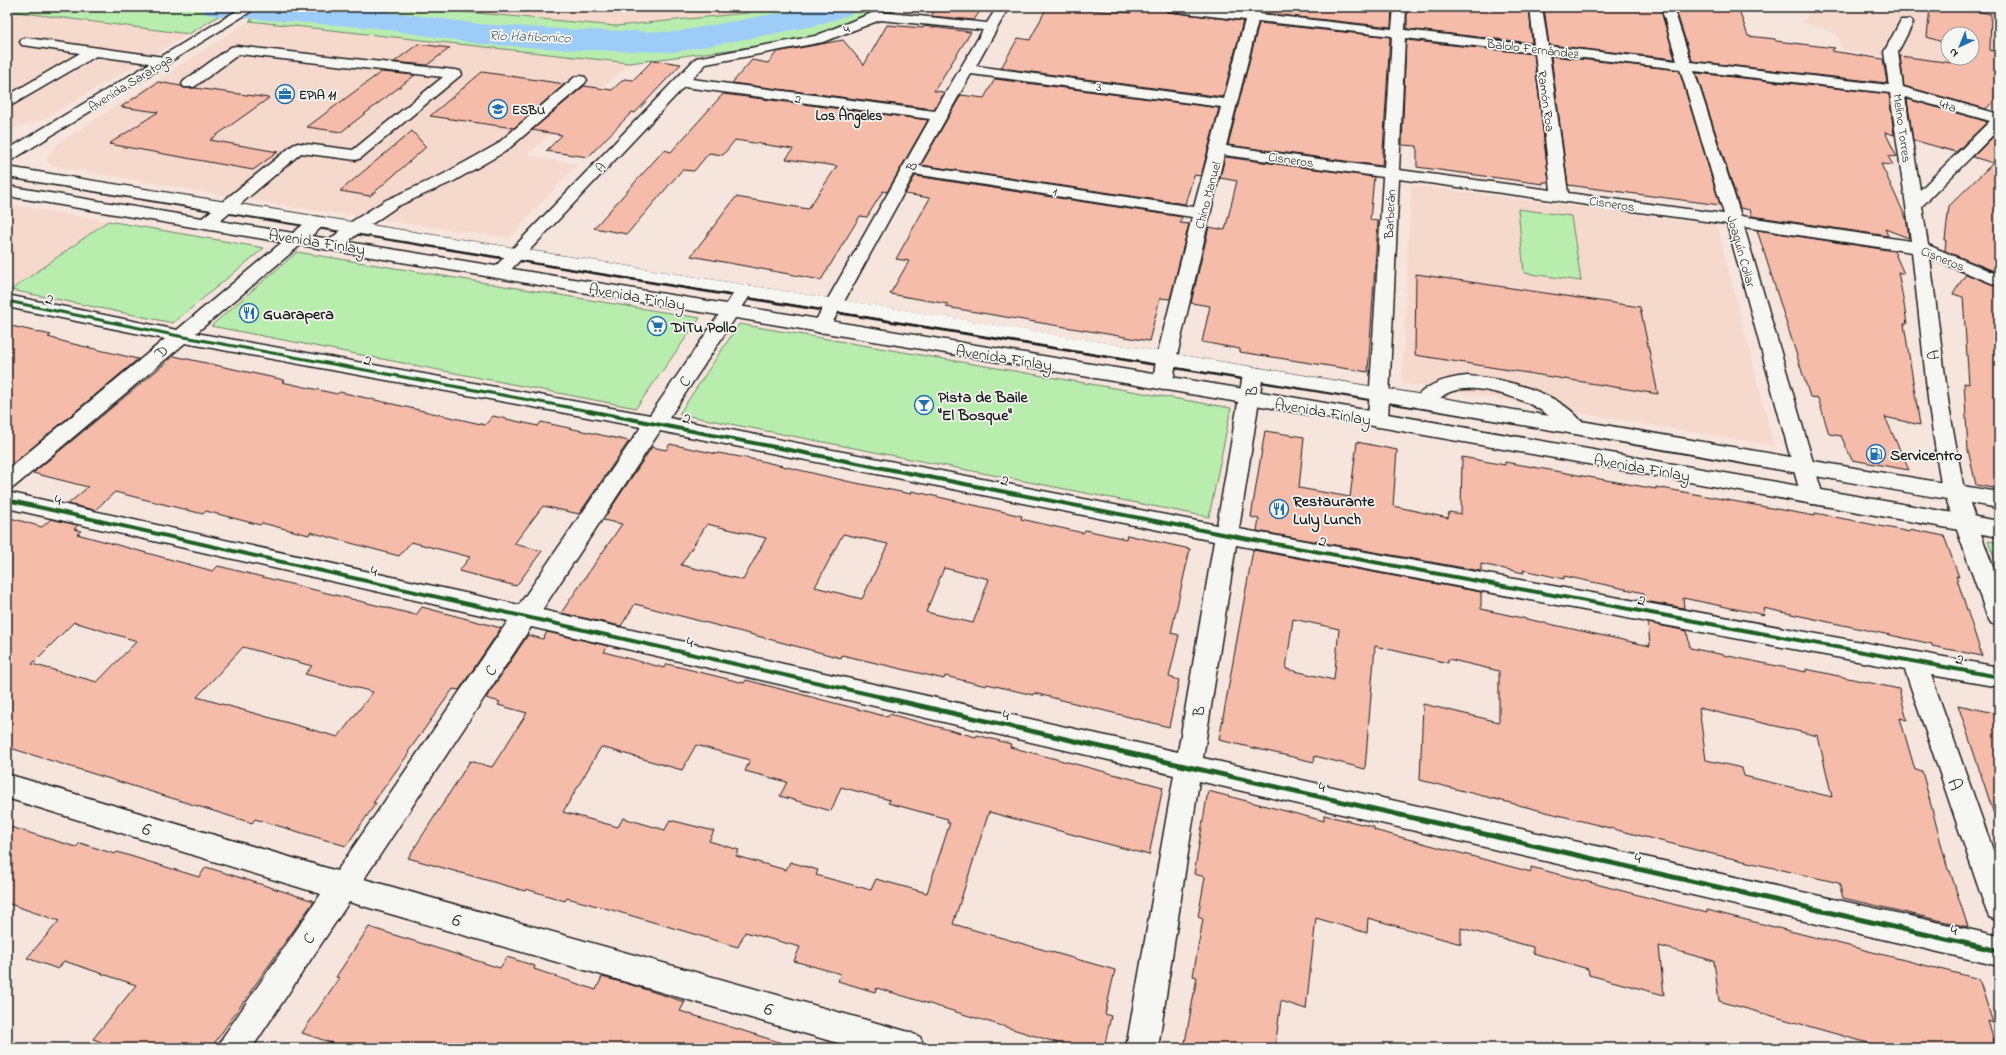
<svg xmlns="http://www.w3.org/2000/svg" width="2006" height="1055" font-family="'Indie Flower',sans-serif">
  <rect width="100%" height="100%" fill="#f6e5dc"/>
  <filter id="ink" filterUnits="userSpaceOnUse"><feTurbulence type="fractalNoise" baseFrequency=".025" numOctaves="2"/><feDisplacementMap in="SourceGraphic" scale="8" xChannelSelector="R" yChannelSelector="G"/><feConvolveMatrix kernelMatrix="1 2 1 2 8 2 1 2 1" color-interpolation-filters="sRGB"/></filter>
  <g filter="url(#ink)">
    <g fill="#f6d9cd" fill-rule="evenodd">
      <polygon points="412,7 762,7 747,13 616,26"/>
      <path d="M1812 7H1999L1998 39 1999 40V84L1910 61 1843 50 1836 33 1803 23ZM1948 34H1972V58H1948Z"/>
      <polygon points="16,12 189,34 44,119 7,131 7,14"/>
      <polygon points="249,21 494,47 630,63 527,155 577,164 509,238 298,208 53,166 47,161 50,152 60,142"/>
      <polygon points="1411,185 1717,225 1774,446 1402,383"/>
      <polygon points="7,204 108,221 11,290 7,290"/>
    </g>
    <g fill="#b9edae" stroke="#6a8465">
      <polygon points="7,7 233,7 189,34 16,12 7,14"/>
      <polygon points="273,7 412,7 616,26 747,13 762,7 906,7 803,40 630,63 249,21"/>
      <polygon points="1518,209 1571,216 1581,281 1524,273"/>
      <polygon points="108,221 264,248 173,323 11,290"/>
      <polygon points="297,252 700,318 636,408 211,326"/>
      <polygon points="739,324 1231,408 1209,517 679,414"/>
      <polygon points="1988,541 1999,543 1999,571"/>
    </g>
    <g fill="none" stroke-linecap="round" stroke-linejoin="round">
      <polygon fill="#9dccf8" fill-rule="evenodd" points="201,7 343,7 377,10 480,24 577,30 675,32 812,7 857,7 852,14 814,26 675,52 577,50 480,44 377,28 217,16 206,14"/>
    </g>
    <g fill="#f5bcaa" stroke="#1c1c1c" fill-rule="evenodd">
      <polygon points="937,7 983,7 974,20 931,16"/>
      <polygon points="1047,7 1131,13 1131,7 1161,7 1168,12 1243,21 1223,97 1001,68 1018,38 1030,40"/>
      <polygon points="1262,7 1392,7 1391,27 1262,13"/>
      <polygon points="1407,7 1529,7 1532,43 1407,29"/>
      <polygon points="1544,7 1660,7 1675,59 1549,45"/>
      <polygon points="1675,7 1738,7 1748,36 1775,39 1776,41 1835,48 1831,51 1883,59 1887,83 1692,61"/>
      <polygon points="1930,7 1955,7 1991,14 1990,50 1999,53 1999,95 1986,109 1904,86 1900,56 1952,63 1953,58 1972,58 1972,34 1948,34 1948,44 1927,37"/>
      <polygon points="1259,23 1390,37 1382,166 1228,145"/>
      <polygon points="887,25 923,28 924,26 971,32 934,91 944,92 934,109 732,83 752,60 768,63 777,52 843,40 864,65"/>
      <polygon points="1406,40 1534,54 1549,182 1543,182 1543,184 1417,167 1417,146 1402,145"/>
      <polygon points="418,44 450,48 427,65 394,62"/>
      <polygon points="1551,56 1679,70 1720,205 1568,185"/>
      <polygon points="653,60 681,64 635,113 632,112 588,157 546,151 562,135 532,130 584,86 612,90 624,79 633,80"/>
      <polygon points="381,72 415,75 341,132 307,127"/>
      <polygon points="482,72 565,84 514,128 430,116"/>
      <polygon points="1696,73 1889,94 1894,135 1885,132 1897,157 1888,156 1893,165 1881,164 1906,218 1909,238 1885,229 1888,236 1752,216 1750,210 1740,208"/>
      <polygon points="995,79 1219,108 1201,176 1194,175 1185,204 921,165 961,95 984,98"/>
      <polygon points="158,82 181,86 184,88 195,88 269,98 210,140 278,152 253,170 109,144 158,112 121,107"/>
      <polygon points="723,94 928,120 887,192 883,191 867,217 860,216 821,280 691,256 736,197 808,209 837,166 786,159 793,149 735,140 723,155 709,153 694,171 682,170 627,234 594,228 664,150 671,152"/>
      <polygon points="1907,99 1985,121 1987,122 1956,152 1913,140"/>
      <polygon points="412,131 426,147 370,196 340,191"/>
      <polygon points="1999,131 1999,273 1945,251 1946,240 1945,240 1949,206 1993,163 1973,157"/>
      <polygon points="1225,157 1374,177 1370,220 1378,221 1368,372 1240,352 1240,349 1202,342 1210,306 1191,303 1209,227 1225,230 1237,181 1220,178"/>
      <polygon points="915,176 1182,217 1180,223 1189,224 1170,299 1160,298 1149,341 946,307 948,304 890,294 909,261 896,259 930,198 905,194"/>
      <polygon points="1757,230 1894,251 1904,274 1898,272 1903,298 1907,324 1904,324 1920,425 1885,417 1909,470 1852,460 1841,436 1829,434 1818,398 1810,397"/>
      <polygon points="1416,274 1640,307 1658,394 1415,355"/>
      <polygon points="1966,274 1999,287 1999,489 1976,485 1968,450 1964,383 1969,384 1963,297 1953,294"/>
      <polygon points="7,325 51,335 48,337 69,343 138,359 9,467 7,466"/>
      <polygon points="174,356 284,380 282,382 337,394 340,392 485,425 493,416 538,426 541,422 629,441 579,514 543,506 514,544 542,551 516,586 459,571 470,557 411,542 399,556 310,532 309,535 262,523 260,525 206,511 203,514 115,492 95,510 68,504 88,487 33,473"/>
      <polygon points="1265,431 1304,437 1299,488 1350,497 1357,442 1397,450 1393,506 1448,518 1449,512 1461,514 1462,457 1505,465 1505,462 1656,489 1656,487 1815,516 1815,513 1910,532 1910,529 1944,536 1959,577 1956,576 1982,656 1932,646 1932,644 1763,608 1765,615 1683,598 1684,608 1645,601 1644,593 1564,576 1564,579 1523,570 1524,573 1481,564 1481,571 1257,531 1259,519 1251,517"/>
      <path d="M670 444 717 454 718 453 757 460 846 481 911 494 912 491 1022 516 1021 519 1083 533 1085 530 1126 539 1127 535 1190 549 1171 633 1179 635 1169 677 1179 680 1169 727 1034 693 1033 695 987 684 986 686 945 676 944 679 842 655 841 658 635 604 621 626 561 613 622 524 603 520 652 447 666 450ZM707 524 766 538 743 580 681 565ZM843 534 888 544 862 599 815 587ZM944 568 989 579 973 623 926 612Z"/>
      <path d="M7 517 42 527 51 519 78 525 74 529 81 531 77 534 213 571 218 566 416 615 422 607 501 628 459 690 453 689 408 752 409 753 373 803H376L346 846 255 819 252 823 7 747ZM74 622 137 641 97 682 32 664ZM243 647 312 666 305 674 373 692 338 737 197 697Z"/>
      <path d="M1253 550 1481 592V609L1650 646 1648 623 1687 631 1690 648 1806 672V669L1899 689 1907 720 1900 718 1915 770 1922 771 1948 870 1950 871 1968 927 1843 898 1839 883 1704 852 1420 780 1423 704 1499 722V671L1448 659V663L1375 646 1365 769 1315 756 1314 762 1219 740ZM1293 619 1339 629 1334 680 1286 669ZM1699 708 1818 736 1832 797 1744 776 1742 768 1706 760Z"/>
      <path d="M547 632 608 646 604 652 664 668 667 664 744 683 746 680 888 717 889 714 976 737 977 735 1011 744 1010 747 1163 787 1149 855 989 812 953 924 1115 970 1105 1014 1111 1016 1104 1048H1075L877 988 875 992 838 981 841 974 794 961 800 947 745 932 738 947 612 910 567 898 565 901 526 889 525 891 408 858 470 761 492 767 527 713 498 705 500 702 486 698 528 635 543 639ZM696 745 750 760 745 771 787 782 780 796 831 811 841 787 890 800 888 803 948 819 947 823H950L927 893 876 879 871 890 816 875 818 870 790 862 786 870 736 856 739 850 709 841 714 831 670 820 665 830 623 818 618 827 563 812 601 747 682 770Z"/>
      <polygon points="1958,705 1999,714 1999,813 1994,814"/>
      <polygon points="1208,791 1324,821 1324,815 1374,827 1374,830 1531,872 1531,867 1707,913 1707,910 1979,979 1993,1023 1988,1021 1996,1048 1886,1048 1719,1001 1714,961 1659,946 1664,995 1589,975 1588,969 1533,953 1533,947 1461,928 1461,944 1368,918 1367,933 1316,918 1306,1009 1281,1001 1275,1048 1184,1048 1197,977 1193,976 1203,919 1198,917 1205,877 1194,874"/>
      <polygon points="7,826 76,847 80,843 115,854 117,852 199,877 206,867 314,901 211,1048 118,1048 93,1039 136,985 64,961 58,969 27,958 59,921 7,903"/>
      <polygon points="369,927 500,968 507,957 535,966 534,969 596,990 602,977 625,983 685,1002 680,1011 782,1043 781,1048 347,1048 302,1033 339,978 336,977"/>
    </g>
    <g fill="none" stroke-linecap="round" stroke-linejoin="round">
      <defs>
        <g id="minor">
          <path d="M997 7H1009L976 66 1224 99 1245 20 1168 11 1162 7H1202L1247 12 1249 7H1261L1260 14 1392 29 1394 7H1406L1405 30 1534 45 1530 7H1542L1548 46 1677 61 1661 7H1673L1691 62 1889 85 1884 52 1901 20H1911L1913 23 1898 52 1903 87 1999 114V129L1922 206 1928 245 1999 275V286L1930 258 1949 407 1963 484 1999 584V626L1991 623 1987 616 1941 484 1929 407 1912 252 1744 227 1823 496 1820 502 1812 504 1804 502 1801 496 1727 224 1399 179 1388 420 1385 425 1378 427 1371 425 1368 420 1383 177 1224 155 1176 360 1173 383 1170 388 1163 390 1156 388 1153 383 1156 360 1192 217 914 174 830 327 828 331 821 333 814 331 812 327 930 119 684 87 505 276 499 277 493 276 490 272 696 58 815 36 872 13 880 12 987 23ZM880 20 983 30 935 111 692 79 706 64 823 42ZM1258 21 1392 36 1384 168 1226 146ZM1405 38 1535 53 1551 190 1399 170ZM1549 54 1680 69 1724 214 1568 193ZM1694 71 1890 93 1911 241 1741 216ZM971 74 1221 107 1194 207 919 166ZM1905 97 1990 121 1920 190Z"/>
          <polygon points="27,38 164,57 169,58 171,61 169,64 164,65 96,56 12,105 7,106 7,96 80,53 22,45 20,42 22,39"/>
          <polygon points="236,46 455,70 460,71 462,74 361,158 356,160 301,153 213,227 207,228 201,227 199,223 201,219 293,145 298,143 353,150 443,77 239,54 194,87 184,87 182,84 184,81 231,47"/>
          <polygon points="580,76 585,77 587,80 585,83 506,151 454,181 398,206 360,232 340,248 334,249 328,248 325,244 348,224 386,200 442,175 496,145 575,77"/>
          <path d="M317 217 323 218 325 222 323 226 196 333 650 415 738 287 744 286 750 287 753 291 669 418 1217 525 1243 374 1246 369 1253 368 1260 369 1263 374 1239 529 1999 667V687L1931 675 1999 867V921L1989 917 1985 907 1905 670 1236 545 1203 758 1999 936V966L1199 781 1158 1048H1126L1174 775 531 627 364 879 909 1032 920 1037 925 1048H855L349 902 252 1048H218L223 1037 321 894 7 798V774L337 871 508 621 7 508V492L519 605 641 427 185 343 14 487 7 490V470L165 339 7 307V295L177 330 311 218ZM660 431 1214 541 1178 752 542 610Z"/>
          <path d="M1467 376C1503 378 1565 393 1585 427L1582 432C1577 433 1572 435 1567 432 1561 428 1555 421 1549 416 1535 405 1518 398 1502 394 1487 390 1468 386 1453 391 1438 395 1433 411 1416 407L1413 402C1424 384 1447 378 1467 376Z"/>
        </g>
        <g id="major">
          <polygon points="243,7 258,7 12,160 7,162 7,150"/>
          <path d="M7 167C528 250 1049 332 1569 419 1712 443 1855 469 1999 492V508C1855 484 1713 457 1569 433 1049 344 528 261 7 177Z"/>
          <polygon points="7,186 1250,390 1999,521 1999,537 1250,404 7,196"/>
        </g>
      </defs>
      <use href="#minor" stroke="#1c1c1c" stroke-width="3"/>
      <use href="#major" stroke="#1c1c1c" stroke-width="3"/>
      <use href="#minor" fill="#f6f6f2" fill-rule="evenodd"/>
      <use href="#major" fill="#f6f6f2" fill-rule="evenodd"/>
      <defs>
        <polyline id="cycleway-far2" points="7,301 179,336 595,412"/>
        <g id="cycleway-far1">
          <polyline points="589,411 1227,535 1999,677"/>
          <polyline points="7,500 886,698"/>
        </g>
        <polyline id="cycleway" points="881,697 1999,951"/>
      </defs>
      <use href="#cycleway-far2" stroke="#f6f6f2" stroke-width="5"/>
      <use href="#cycleway-far1" stroke="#f6f6f2" stroke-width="6"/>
      <use href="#cycleway" stroke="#f6f6f2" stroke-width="8"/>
      <use href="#cycleway-far2" stroke="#1b5e20" stroke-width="3"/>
      <use href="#cycleway-far1" stroke="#1b5e20" stroke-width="4"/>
      <use href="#cycleway" stroke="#1b5e20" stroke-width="5"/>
    </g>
  </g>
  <defs>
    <symbol id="office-ring" viewBox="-11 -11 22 22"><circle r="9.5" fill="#f6f6f2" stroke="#1f6fb2" stroke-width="1.5"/><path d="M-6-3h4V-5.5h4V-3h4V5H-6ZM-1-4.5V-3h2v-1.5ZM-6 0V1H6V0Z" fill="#1f6fb2"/></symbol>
    <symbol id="school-ring" viewBox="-11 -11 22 22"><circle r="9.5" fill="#f6f6f2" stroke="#1f6fb2" stroke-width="1.5"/><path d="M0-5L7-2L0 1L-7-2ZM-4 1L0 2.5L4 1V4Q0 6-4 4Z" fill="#1f6fb2"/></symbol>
    <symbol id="restaurant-ring" viewBox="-11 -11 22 22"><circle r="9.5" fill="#f6f6f2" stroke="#1f6fb2" stroke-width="1.5"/><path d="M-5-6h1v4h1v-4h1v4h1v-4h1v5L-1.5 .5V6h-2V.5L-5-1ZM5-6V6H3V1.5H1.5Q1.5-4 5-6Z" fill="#1f6fb2"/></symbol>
    <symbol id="supermarket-ring" viewBox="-11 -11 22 22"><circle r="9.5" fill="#f6f6f2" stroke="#1f6fb2" stroke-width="1.5"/><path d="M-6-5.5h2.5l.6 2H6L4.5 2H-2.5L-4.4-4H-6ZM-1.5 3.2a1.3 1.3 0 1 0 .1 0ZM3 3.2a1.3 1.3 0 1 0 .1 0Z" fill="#1f6fb2"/></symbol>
    <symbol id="bar-ring" viewBox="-11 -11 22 22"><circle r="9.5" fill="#f6f6f2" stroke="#1f6fb2" stroke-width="1.5"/><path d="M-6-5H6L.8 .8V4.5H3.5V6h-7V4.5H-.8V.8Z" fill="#1f6fb2"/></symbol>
    <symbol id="fuel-ring" viewBox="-11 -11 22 22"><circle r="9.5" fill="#f6f6f2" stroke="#1f6fb2" stroke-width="1.5"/><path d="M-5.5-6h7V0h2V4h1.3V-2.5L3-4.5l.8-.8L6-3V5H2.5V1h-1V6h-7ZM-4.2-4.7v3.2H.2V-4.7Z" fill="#1f6fb2"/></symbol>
  </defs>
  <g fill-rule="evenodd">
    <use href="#office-ring" x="274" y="83" width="22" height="22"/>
    <use href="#school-ring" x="487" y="98" width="22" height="22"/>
    <use href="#restaurant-ring" x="238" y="302" width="22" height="22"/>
    <use href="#supermarket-ring" x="646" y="315" width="22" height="22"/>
    <use href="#bar-ring" x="913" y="394" width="22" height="22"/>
    <use href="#fuel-ring" x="1865" y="443" width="22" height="22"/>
    <use href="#restaurant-ring" x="1268" y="498" width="22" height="22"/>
  </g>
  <g text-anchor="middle" stroke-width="3.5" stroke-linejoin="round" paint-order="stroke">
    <g font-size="13" fill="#1c1c1c" stroke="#f6f6f2">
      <text transform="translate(846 28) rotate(-22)" y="5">4</text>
      <text transform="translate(1533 48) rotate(7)" y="5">Balolo Fernández</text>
      <text transform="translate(130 82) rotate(-32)" y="5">Avenida Saratoga</text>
      <text transform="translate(1099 86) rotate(8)" y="5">3</text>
      <text transform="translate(798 98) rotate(7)" y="5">2</text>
      <text transform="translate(1547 101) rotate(82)" y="5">Ramón Roa</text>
      <text transform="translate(1948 105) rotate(16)" y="5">4ta</text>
      <text transform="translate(1903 128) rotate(82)" y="5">Melino Torres</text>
      <text transform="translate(1291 159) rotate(8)" y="5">Cisneros</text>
      <text transform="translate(911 166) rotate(-60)" y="5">B</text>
      <text transform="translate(600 167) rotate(-46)" y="5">A</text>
      <text transform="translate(1055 191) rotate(9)" y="5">1</text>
      <text transform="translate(1207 195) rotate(-75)" y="5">Chino Manuel</text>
      <text transform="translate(1612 203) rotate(8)" y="5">Cisneros</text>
      <text transform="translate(1389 214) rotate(-87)" y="5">Barberán</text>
      <text transform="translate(1742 251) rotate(74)" y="5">Joaquín Collar</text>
      <text transform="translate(1943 258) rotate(22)" y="5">Cisneros</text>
    </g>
    <g font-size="13" font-weight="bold" fill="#1c1c1c" stroke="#f6f6f2" text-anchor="start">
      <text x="299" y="99">EPIA 11</text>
      <text x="512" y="114">ESBU</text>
    </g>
    <g font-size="14" font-style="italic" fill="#495a69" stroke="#f6f6f2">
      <text transform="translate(530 36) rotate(2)" y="5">Río Hatibonico</text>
    </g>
    <g font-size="14" font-weight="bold" fill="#1c1c1c" stroke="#f6f6f2">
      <text x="849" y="120">Los Ángeles</text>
    </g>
    <g font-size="16" fill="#1c1c1c" stroke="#f6f6f2">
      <text transform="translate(317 241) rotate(9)" y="6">Avenida Finlay</text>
      <text transform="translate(637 296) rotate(10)" y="6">Avenida Finlay</text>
      <text transform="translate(50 298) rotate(12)" y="6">2</text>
      <text transform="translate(161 351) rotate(-40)" y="6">D</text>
      <text transform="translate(1933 355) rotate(-97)" y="6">A</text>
      <text transform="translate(1004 357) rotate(9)" y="6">Avenida Finlay</text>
      <text transform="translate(368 359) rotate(10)" y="6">2</text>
      <text transform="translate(684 381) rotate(-56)" y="6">C</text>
      <text transform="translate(1251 391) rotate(-81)" y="6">B</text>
      <text transform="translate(1323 411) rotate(10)" y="6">Avenida Finlay</text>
      <text transform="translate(687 417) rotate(11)" y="6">2</text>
      <text transform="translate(1642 467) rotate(10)" y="6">Avenida Finlay</text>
      <text transform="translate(1005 479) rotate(11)" y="6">2</text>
      <text transform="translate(58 499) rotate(13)" y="6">4</text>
      <text transform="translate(1323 540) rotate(10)" y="6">2</text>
      <text transform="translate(374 570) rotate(13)" y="6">4</text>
      <text transform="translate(1642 599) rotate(10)" y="6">2</text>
      <text transform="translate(690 641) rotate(13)" y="6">4</text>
      <text transform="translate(1960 658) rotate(11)" y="6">2</text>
      <text transform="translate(490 670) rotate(-56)" y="6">C</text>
      <text transform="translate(1198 711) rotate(-81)" y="6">B</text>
      <text transform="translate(1006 714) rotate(13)" y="6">4</text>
      <text transform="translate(1322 786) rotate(13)" y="6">4</text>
      <text transform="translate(1638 857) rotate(13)" y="6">4</text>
      <text transform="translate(1954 929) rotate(13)" y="6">4</text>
      <text transform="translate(308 938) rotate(-56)" y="6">C</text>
    </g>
    <g font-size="16" font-weight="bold" fill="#1c1c1c" stroke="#f6f6f2" text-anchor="start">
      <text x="263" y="319">Guarapera</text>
      <text x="671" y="332">DiTu Pollo</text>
      <text x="938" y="402">Pista de Baile<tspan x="938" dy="18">"El Bosque"</tspan></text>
      <text x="1890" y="460">Servicentro</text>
      <text x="1293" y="506">Restaurante<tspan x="1293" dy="18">Luly Lunch</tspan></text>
    </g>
    <g font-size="19" fill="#1c1c1c" stroke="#f6f6f2">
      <text transform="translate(1956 784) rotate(71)" y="7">A</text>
      <text transform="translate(147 828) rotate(17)" y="7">6</text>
      <text transform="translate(457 919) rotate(16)" y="7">6</text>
      <text transform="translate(769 1008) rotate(16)" y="7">6</text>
    </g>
  </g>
  <rect width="2006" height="1055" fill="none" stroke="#f6f6f2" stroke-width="24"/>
  <rect x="12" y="12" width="1982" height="1031" fill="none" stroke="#1c1c1c" stroke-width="1.5" filter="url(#ink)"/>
  <g transform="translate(1960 46) rotate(224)"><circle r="19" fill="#f6f6f2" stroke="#9f9f9c"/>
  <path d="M0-3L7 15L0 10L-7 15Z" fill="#1f6fb2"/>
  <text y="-6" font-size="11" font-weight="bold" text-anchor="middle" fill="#1c1c1c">N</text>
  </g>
</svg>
